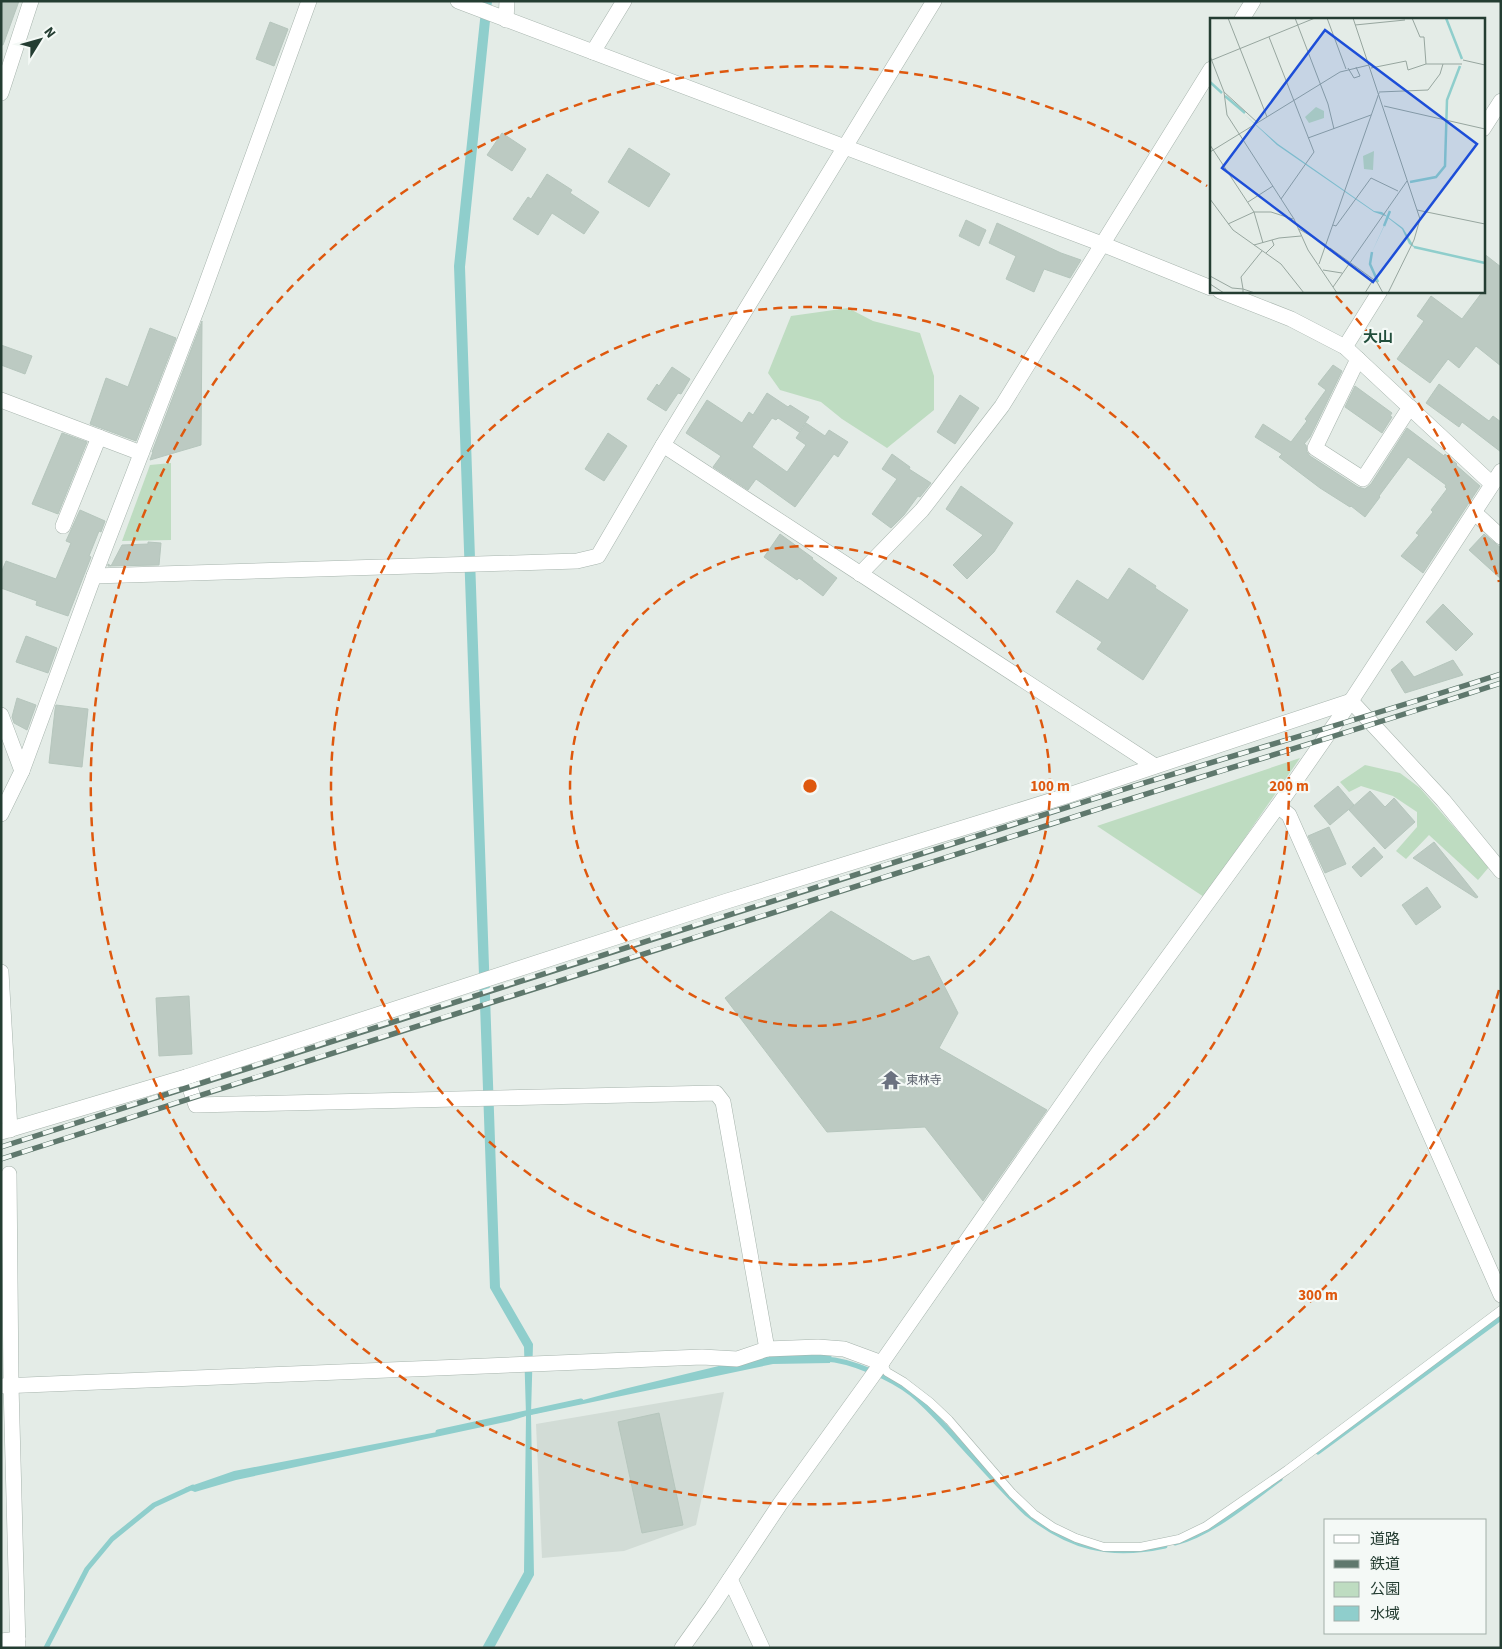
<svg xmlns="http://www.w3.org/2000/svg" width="1502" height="1649" font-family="'Source Sans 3','Noto Sans JP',sans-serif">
  <rect width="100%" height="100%" fill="#e4ece7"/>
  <polygon fill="#d2dcd6" points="724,1392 696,1525 624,1551 542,1558 536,1424"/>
  <g fill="#bedcc1">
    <polygon points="848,308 873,321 920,333 934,376 934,410 887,448 842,419 821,402 780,390 768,373 791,316"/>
    <polygon points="171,463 171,540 122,541 150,465"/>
    <polygon points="1300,758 1204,897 1097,826"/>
    <polygon points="1365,765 1400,773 1420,788 1489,867 1478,880 1429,835 1406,859 1396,851 1417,827 1417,812 1393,796 1361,786 1349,792 1340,782"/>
  </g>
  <polygon fill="#8fcecc" points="482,1 492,1 465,267 500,1287 533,1344 531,1414 624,1389 772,1353 832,1354 830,1363 773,1364 531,1415 534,1575 494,1648 482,1648 524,1572 526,1416 510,1421 236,1480 195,1492 185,1488 234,1471 526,1415 524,1347 490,1288 454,266"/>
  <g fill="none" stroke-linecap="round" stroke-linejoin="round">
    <g stroke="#8fcecc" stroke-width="5">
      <path d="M825 1359C850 1360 892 1378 912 1394 930 1409 945 1426 960 1443 982 1467 1003 1491 1026 1513 1070 1548 1109 1558 1165 1546"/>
      <polyline points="438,1432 581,1401"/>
      <polyline points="1318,1452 1501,1318"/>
      <path d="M1175 1543C1210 1535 1251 1500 1280 1479"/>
      <polyline points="46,1648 87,1569 112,1539 154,1505 193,1487"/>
    </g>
  </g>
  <g fill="#bccac2" stroke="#b6c6bd">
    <polygon points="1,1 19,1 3,45 1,45"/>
    <polygon points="270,22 288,29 274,66 256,59"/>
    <polygon points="502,133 526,149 512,171 487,155"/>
    <polygon points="629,148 670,174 649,207 608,182"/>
    <polygon points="547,174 572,190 570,193 599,212 584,234 552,213 538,235 513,219 528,197 531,199"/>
    <polygon points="966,220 986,230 979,246 959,236"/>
    <polygon points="997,223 1061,253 1081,260 1070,278 1044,269 1034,292 1006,279 1016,256 989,243"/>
    <polygon points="1483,253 1501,267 1501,366 1476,346 1459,368 1448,359 1430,383 1397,359 1424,321 1417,316 1431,296 1462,319 1483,291"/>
    <polygon points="202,321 201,445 150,460 153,452 152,452"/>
    <polygon points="150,328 176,338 136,441 90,424 106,378 128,387"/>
    <polygon points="1,345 32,356 25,374 1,365"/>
    <polygon points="1333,365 1342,371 1310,437 1304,444 1306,445 1307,452 1310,456 1358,487 1365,489 1371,484 1407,428 1444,456 1445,454 1452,460 1457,464 1456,465 1480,486 1423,573 1401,556 1419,535 1416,533 1433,512 1431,510 1447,489 1445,487 1446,485 1408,457 1379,496 1380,497 1365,517 1351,506 1350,507 1320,488 1279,457 1282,454 1255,437 1263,424 1291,442 1307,421 1305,419 1326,390 1318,384"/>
    <polygon points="672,367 690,379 681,394 678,393 666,411 647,399 657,384 659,386"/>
    <polygon points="1439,384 1489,421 1493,416 1501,422 1501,452 1462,422 1459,427 1426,403"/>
    <polygon points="1355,386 1392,413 1390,416 1392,417 1382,433 1345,407"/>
    <polygon points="767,393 788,407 790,405 809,417 799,432 778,418 776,420 772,418 752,447 787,472 806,445 796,438 806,423 825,436 829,430 848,442 838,457 834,454 795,507 756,479 748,490 713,467 721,456 686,433 707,400 742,423 749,412 753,415"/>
    <polygon points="960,395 979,408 955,444 937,432"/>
    <polygon points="62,433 87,442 58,514 32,504"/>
    <polygon points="608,433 627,446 604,481 585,469"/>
    <polygon points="892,454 910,467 909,469 931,483 920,497 918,496 904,515 891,528 872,514 897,479 882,469"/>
    <polygon points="961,486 1013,523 994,552 967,579 953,565 983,535 946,509"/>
    <polygon points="80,510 105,521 101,532 99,531 89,556 91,557 68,616 36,605 37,601 1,588 1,573 6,561 56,579 71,543 66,541"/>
    <polygon points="780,534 813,558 812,559 837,578 823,596 799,578 797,580 764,557"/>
    <polygon points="1484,534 1501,548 1501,579 1469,550"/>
    <polygon points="148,542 161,543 159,565 108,566 108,564 111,566 122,545 148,544"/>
    <polygon points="1129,568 1156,586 1155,588 1188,610 1143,680 1097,649 1102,642 1056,612 1077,580 1108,600"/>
    <polygon points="1443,604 1473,634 1456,651 1426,622"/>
    <polygon points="26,636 57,648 48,673 16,662"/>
    <polygon points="1453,660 1463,675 1405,693 1391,670 1402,661 1414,677"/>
    <polygon points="17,698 36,705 27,730 14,723 12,717"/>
    <polygon points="56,705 88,709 82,767 49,763 55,710"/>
    <polygon points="1338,786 1354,805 1330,825 1314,806"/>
    <polygon points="1370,791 1385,807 1394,798 1415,822 1385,849 1349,810"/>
    <polygon points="1329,827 1346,864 1325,873 1308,836"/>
    <polygon points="1434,842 1478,897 1476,898 1413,858"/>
    <polygon points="1374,847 1383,857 1361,877 1352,867"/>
    <polygon points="1427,887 1441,907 1416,925 1402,905"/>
    <polygon points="831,911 913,961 929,956 958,1013 939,1048 1047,1110 983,1201 925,1127 827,1132 725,998"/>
    <polygon points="189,996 192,1054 159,1056 156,998"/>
    <polygon points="659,1413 683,1525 642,1533 618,1422"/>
  </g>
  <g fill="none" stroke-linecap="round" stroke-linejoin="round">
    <defs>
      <polyline id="service" points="882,1363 887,1372 904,1382 930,1402 949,1420 1012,1493 1034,1514 1053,1527 1076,1538 1104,1547 1140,1547 1179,1539 1206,1526 1287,1470 1501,1310"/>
      <g id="minor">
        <polyline points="458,1 1102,244 1211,288"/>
        <polyline points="1242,19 1253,1"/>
        <polyline points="506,20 507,1"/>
        <polyline points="593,52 624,1"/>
        <polyline points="1,93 31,1"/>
        <polyline points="1483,129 1501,101"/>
        <polyline points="1220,291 1291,319 1345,347 1492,484"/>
        <polyline points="1345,347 1380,291"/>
        <polyline points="1358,359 1315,448 1363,479 1410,407"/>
        <polyline points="1,400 141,453"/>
        <polyline points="663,445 1155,766"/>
        <polyline points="1475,513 1501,537"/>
        <polyline points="63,526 99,437"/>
        <polyline points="860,574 922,510 1002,406 1211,69"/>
        <polyline points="94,576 577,561 598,556 663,445 934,1"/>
        <polyline points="1351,701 1443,800 1501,871"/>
        <polyline points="1,715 22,771"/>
        <polyline points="1278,806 1289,815 1501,1295"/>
        <polyline points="1,814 22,771 94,576 200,301 309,1"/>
        <polyline points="1,972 10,1130"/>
        <polyline points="186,1077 196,1105 716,1093 723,1102 767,1349"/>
        <polyline points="1,1132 186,1077 727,901 1066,796 1351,701"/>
        <polyline points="9,1174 11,1385 18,1648"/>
        <polyline points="1,1386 702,1357 737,1359 767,1349 818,1347 844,1349 882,1363"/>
        <polyline points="730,1579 762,1648"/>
        <polyline points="1,1641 18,1639"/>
        <polyline points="682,1648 712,1606 780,1504 871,1378 1095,1057 1278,806 1351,701"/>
      </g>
      <polyline id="tertiary" points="1351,701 1501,471"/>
    </defs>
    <use href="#service" stroke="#a7b4ad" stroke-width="9"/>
    <use href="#minor" stroke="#a7b4ad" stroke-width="16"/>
    <use href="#tertiary" stroke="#a7b4ad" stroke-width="16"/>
    <use href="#service" stroke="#fff" stroke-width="8"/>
    <use href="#minor" stroke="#fff" stroke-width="15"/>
    <use href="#tertiary" stroke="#fff" stroke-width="15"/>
    <defs>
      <g id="rail">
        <path d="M1 1147C377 1025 754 906 1131 787 1254 749 1378 714 1501 674"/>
        <path d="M1 1159C370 1040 739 923 1108 806 1239 765 1370 726 1501 683"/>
      </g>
    </defs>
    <use href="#rail" stroke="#5f786d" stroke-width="5.5"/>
    <use href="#rail" stroke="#f4f9f6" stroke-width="4" stroke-dasharray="11" stroke-linecap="butt"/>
  </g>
  <g fill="none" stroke="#de580e" stroke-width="2.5" stroke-dasharray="9 6">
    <circle cx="810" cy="786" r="240"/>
    <circle cx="810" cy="786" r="479"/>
    <path d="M1499 990A719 719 0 1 1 1207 186M1336 296A719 719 0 0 1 1499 582"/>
  </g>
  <defs>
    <symbol id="temple-bare" viewBox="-9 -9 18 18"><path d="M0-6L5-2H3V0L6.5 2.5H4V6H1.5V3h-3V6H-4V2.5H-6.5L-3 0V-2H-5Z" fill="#6b7280" stroke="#f4f9f6" stroke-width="2.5" paint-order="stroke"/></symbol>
  </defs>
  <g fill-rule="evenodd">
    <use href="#temple-bare" x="877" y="1066" width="28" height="28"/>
  </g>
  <g text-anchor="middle" stroke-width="4.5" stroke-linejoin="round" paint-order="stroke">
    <g font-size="12" fill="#5b616d" stroke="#f4f9f6" text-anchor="start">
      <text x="906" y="1084">東林寺</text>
    </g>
    <g font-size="15" font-weight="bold" fill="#214e3b" stroke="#f4f9f6">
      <text x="1378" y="342">大山</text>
    </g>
  </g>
  <g transform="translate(1210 18)">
    <rect width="275" height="275" fill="#e4ece7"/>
    <path d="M106 89 114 93V100L99 105 95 99ZM164 133 163 152 154 151 153 138Z" fill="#bedcc1"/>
    <path d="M34 96 68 126 164 193 172 194 178 199 190 173 178 199 193 210 205 230 199 226 192 211 178 200 161 236 178 199 164 194 67 127Z" fill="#8fcecc"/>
    <path fill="none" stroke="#8fcecc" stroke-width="2.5" d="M236 0 252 41M0 64 12 75M15 78 35 95M200 164 226 159 235 148 237 82 250 48M174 208 180 193M204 229 275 245M162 234 160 246 168 264"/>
    <path fill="none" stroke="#97a69f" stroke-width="1" d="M18 0 57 99M85 0 118 86 124 111M117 0 136 51M143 0 210 201 204 222 178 275M202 0 210 19H214L216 46M145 7 195 2M59 19 104 134 71 181M0 38 14 74 17 97 84 201 98 232 127 275M2 42 105 0M253 42 275 47M138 50 144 60 150 58 146 49M161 50 196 43 198 52 216 46H252M14 74 48 105M169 74 218 72 230 56 233 46M174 88 275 111M98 120 161 97M0 127 44 194 53 225M0 134 130 54 159 47M0 181 23 212 71 246 94 275M38 184 63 168M207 192 275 206M18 206 44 194H61L83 201M123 207 126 208 161 160 188 173M89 211 116 227M44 227 69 220 91 218M120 230 167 264 173 275M56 235 64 227 62 222M109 246 169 75M113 252 132 255M0 258 22 270 33 271 31 259 52 233M0 266 14 275M123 269 197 163M33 275V271L45 275M155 275 163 262"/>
    <path fill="#1d4ed8" fill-opacity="0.15" stroke="#1d4ed8" stroke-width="2.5" d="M115 12 267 126 163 264 12 150Z"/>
    <rect width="275" height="275" fill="none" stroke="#243d32" stroke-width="2.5"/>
  </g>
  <circle cx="810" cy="786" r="8" fill="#de580e" stroke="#f4f9f6" stroke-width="2.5"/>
  <g font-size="15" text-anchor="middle" font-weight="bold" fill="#de580e" stroke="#f4f9f6" stroke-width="4.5" stroke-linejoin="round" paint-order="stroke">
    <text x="1050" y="791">100 m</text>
    <text x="1289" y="791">200 m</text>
    <text x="1318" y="1300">300 m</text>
  </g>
  <rect width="1502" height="1649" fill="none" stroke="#243d32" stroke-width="5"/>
  <rect x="1324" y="1519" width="162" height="115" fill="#f4f9f6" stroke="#a1aea8"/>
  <rect x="1334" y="1535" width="25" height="8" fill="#ffffff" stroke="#a1aea8"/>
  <text x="1370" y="1544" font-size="15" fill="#243d32">道路</text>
  <rect x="1334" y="1560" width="25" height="8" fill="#5f786d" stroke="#a1aea8"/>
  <text x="1370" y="1569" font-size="15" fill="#243d32">鉄道</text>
  <rect x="1334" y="1582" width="25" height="15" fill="#bedcc1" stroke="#a1aea8"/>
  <text x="1370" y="1594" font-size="15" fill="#243d32">公園</text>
  <rect x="1334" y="1606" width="25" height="15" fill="#8fcecc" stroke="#a1aea8"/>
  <text x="1370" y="1619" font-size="15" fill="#243d32">水域</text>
  <g transform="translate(40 40) rotate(53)" stroke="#f4f9f6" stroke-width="4" paint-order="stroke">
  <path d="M0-4L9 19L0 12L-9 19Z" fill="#243d32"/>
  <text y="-8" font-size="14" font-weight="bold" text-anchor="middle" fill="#243d32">N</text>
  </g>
</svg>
